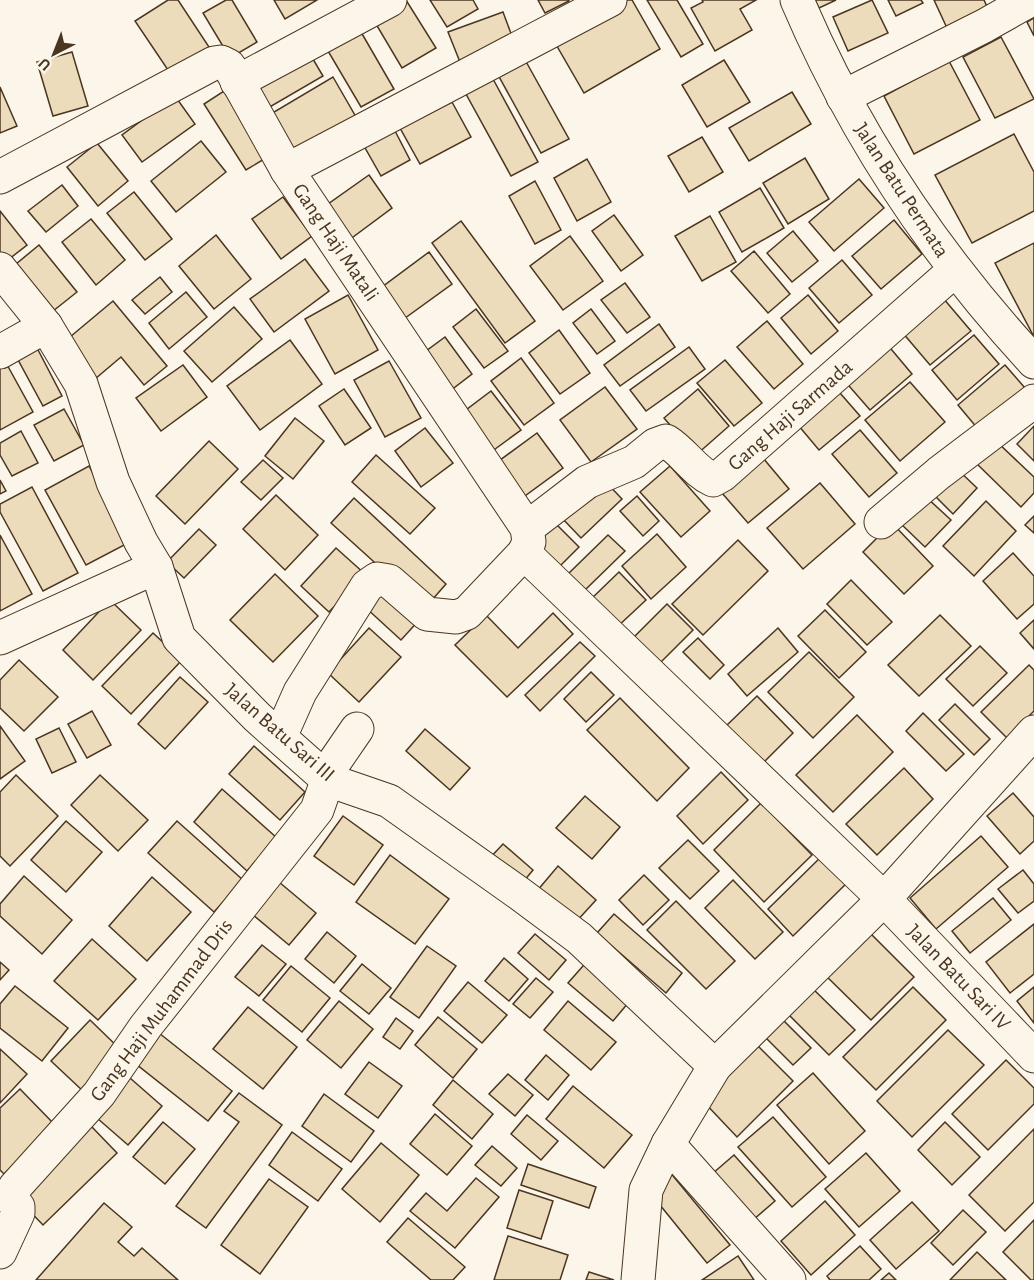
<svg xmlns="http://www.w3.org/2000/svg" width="1034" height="1280" font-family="'Alegreya Sans',sans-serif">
  <rect width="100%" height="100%" fill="#fbf6e9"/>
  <g fill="#ecdcbc" stroke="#4a3520" stroke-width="1.5">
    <polygon points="168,0 178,0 209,47 170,73 135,21"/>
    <polygon points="226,0 232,0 257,42 230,58 203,13"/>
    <polygon points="274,0 317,0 285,19"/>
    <polygon points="406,0 436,48 402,68 373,19"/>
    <polygon points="430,0 473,0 478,9 447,27"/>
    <polygon points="538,0 569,0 569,1 545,13"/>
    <polygon points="624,0 632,0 660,49 584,93 554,41"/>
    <polygon points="647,0 677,0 703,44 681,57"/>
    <polygon points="702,0 756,0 740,9 752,30 715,51 691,8 703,2"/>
    <polygon points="815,0 836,0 819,8"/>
    <polygon points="872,0 888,33 848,51 833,17"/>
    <polygon points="888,0 921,0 923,3 896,16"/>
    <polygon points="934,0 984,0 988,9 947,28"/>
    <polygon points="503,12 516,47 462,67 448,32"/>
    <polygon points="1034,18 1034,36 1027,22"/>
    <polygon points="361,32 394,89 361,107 328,51"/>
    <polygon points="1001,37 1034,99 995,118 963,57"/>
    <polygon points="307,49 323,76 268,108 251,79"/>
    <polygon points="72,52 88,106 53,116 37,62"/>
    <polygon points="524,58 569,139 541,153 497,73"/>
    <polygon points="724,60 750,102 707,127 682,85"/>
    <polygon points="949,61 980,120 914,154 884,96"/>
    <polygon points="333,77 356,117 292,154 269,115"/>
    <polygon points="493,79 538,162 511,176 466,94"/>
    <polygon points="0,87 17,126 0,133"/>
    <polygon points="224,91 266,158 246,170 204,104"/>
    <polygon points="792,92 811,124 749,161 729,128"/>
    <polygon points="175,96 195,124 142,162 122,135"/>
    <polygon points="452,102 471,137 420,164 400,128"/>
    <polygon points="394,129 410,160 381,176 364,146"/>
    <polygon points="1014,134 1034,172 1034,211 972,243 935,175"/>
    <polygon points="702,137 723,172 689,192 668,156"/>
    <polygon points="201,141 226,172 176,212 151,181"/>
    <polygon points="97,143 128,181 98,206 67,167"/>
    <polygon points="805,158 829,199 788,224 763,183"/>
    <polygon points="587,159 611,202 577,221 554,178"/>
    <polygon points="369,175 392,208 345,243 321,209"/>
    <polygon points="859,179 884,208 834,251 809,222"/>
    <polygon points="535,181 561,230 535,244 509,196"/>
    <polygon points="62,185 78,206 46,232 28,211"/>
    <polygon points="760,188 784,228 742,252 719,212"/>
    <polygon points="134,192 172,239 145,260 107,213"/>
    <polygon points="283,197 312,236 281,259 252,219"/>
    <polygon points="0,211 27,245 4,263 0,259"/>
    <polygon points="614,215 643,255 621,271 592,231"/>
    <polygon points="710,216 736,262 702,281 675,236"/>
    <polygon points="91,219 125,260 96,285 62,242"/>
    <polygon points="894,220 922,254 881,289 852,256"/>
    <polygon points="461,221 535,321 505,343 432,243"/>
    <polygon points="793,231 818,261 792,282 767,253"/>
    <polygon points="216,235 251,279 214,309 179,266"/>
    <polygon points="570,236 603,281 563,310 530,266"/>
    <polygon points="1034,243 1034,335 1033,335 995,263"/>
    <polygon points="39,245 77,292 48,315 10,269"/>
    <polygon points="754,251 790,294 768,313 731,271"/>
    <polygon points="429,252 452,284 401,321 378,290"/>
    <polygon points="305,259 329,291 274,332 250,299"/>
    <polygon points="842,260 872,295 839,323 809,288"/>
    <polygon points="160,277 172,292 145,314 132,300"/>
    <polygon points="625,283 650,317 627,333 601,300"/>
    <polygon points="186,292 207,317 169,349 149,323"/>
    <polygon points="348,295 378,350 335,374 305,319"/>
    <polygon points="808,295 838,331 811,354 781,318"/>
    <polygon points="943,298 971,331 930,365 902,332"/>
    <polygon points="113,301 167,366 144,385 121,357 95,379 64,342"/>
    <polygon points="234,307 262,339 212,382 184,351"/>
    <polygon points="476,309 508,351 484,368 453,327"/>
    <polygon points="591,309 615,341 597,354 573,323"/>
    <polygon points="767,321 803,364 774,389 737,347"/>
    <polygon points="659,324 675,347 620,386 604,365"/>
    <polygon points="559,330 590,373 560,394 529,353"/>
    <polygon points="974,335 999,364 957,400 932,370"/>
    <polygon points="445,337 472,374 446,394 418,357"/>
    <polygon points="290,340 322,384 260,430 227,386"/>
    <polygon points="886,343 912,374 870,410 843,379"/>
    <polygon points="36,346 62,396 43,406 16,356"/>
    <polygon points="689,347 705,369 646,411 630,390"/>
    <polygon points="521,358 554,403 524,425 491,381"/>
    <polygon points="725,360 762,403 734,426 697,383"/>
    <polygon points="5,361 33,412 0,430 0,364"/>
    <polygon points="389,361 421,418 385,437 354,380"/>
    <polygon points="183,365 207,397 161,431 136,398"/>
    <polygon points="1005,365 1025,388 978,429 958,405"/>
    <polygon points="910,382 945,422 900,461 865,420"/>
    <polygon points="833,385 860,416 819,450 793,419"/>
    <polygon points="605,387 637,429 591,462 560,420"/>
    <polygon points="344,389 371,428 345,445 319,406"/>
    <polygon points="698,389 729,426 696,455 664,418"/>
    <polygon points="491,391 521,430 491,452 462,413"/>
    <polygon points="64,409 84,445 54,461 34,425"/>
    <polygon points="295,418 324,441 293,479 265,456"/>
    <polygon points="1034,426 1034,461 1017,444"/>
    <polygon points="425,428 453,463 421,487 395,451"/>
    <polygon points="860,430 897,473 869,497 832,454"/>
    <polygon points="21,431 38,463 12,476 0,455 0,443"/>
    <polygon points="537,433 563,468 518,501 492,466"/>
    <polygon points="209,441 238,469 185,524 156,496"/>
    <polygon points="996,441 1034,477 1034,493 1021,507 975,462"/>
    <polygon points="376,455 435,508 410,534 352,482"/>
    <polygon points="763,458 789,489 748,523 722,493"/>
    <polygon points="263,460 283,478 261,500 241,482"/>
    <polygon points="89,466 130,542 86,565 45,490"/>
    <polygon points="670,466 710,511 681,537 640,492"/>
    <polygon points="956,468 977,488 953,514 932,493"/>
    <polygon points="601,477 622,499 581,538 561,517"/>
    <polygon points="0,480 6,491 0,494"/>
    <polygon points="820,483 855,524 803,569 767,528"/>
    <polygon points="32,487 78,573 43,591 0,512 0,504"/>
    <polygon points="276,495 318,535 285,570 243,529"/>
    <polygon points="637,496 659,521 643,536 620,511"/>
    <polygon points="925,496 951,520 925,547 900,523"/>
    <polygon points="354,498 446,584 425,608 331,523"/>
    <polygon points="986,501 1016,531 974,576 943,546"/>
    <polygon points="1034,516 1034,533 1025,525"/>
    <polygon points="555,523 579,547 559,567 535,542"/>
    <polygon points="892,523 933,566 904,594 863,552"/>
    <polygon points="199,529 216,545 184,578 167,562"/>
    <polygon points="657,534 686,567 651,599 622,566"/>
    <polygon points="0,535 32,594 0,611"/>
    <polygon points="608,535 625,551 585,590 568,574"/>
    <polygon points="738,540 768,571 703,635 672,604"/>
    <polygon points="336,548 365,574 329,612 301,586"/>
    <polygon points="1013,553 1034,576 1034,604 1017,619 983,581"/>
    <polygon points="619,572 646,600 616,628 589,601"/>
    <polygon points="275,574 318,616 273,662 230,620"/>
    <polygon points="851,580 892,622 867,645 827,604"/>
    <polygon points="385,585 421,618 401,640 365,607"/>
    <polygon points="110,600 141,630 93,680 63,650"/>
    <polygon points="667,604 693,630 651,672 626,645"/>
    <polygon points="825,610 866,652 839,678 798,636"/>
    <polygon points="553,613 573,634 507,697 455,645 486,615 518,648"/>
    <polygon points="940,615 971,646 919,696 888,665"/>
    <polygon points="1034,620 1034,649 1020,633"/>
    <polygon points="369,628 401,657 359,702 328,673"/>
    <polygon points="778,628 798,652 747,696 728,674"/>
    <polygon points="153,633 182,660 131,714 102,686"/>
    <polygon points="698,638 724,665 710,679 683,652"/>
    <polygon points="580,642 595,656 540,711 525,695"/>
    <polygon points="980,646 1007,673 973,706 946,679"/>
    <polygon points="809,652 854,697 813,738 768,692"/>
    <polygon points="19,660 58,697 24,731 0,708 0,680"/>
    <polygon points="1029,665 1034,670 1034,711 1007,738 981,712"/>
    <polygon points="591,672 614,695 586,722 564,699"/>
    <polygon points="180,677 208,702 165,749 138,724"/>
    <polygon points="757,696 793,733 762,764 725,727"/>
    <polygon points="620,698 689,768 657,801 587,730"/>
    <polygon points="955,704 990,739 974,755 939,720"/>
    <polygon points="92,711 111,745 87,758 68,724"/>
    <polygon points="923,713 964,754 946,771 906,731"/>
    <polygon points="857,715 893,752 833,812 796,775"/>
    <polygon points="0,726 25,761 0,779"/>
    <polygon points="59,728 76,762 52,773 36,739"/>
    <polygon points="425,729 470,768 450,790 406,751"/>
    <polygon points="254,746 305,792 280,820 229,774"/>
    <polygon points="904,768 933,799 877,855 846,824"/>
    <polygon points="721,772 748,800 703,844 677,816"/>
    <polygon points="16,775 58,816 10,866 0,856 0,792"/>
    <polygon points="100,775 148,820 118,851 71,805"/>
    <polygon points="222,789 277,838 247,871 194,822"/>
    <polygon points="1013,793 1034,817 1034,841 1020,854 987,816"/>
    <polygon points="585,796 620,827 592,859 556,828"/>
    <polygon points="761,803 812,855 764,902 714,850"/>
    <polygon points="343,816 383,845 354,885 314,856"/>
    <polygon points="66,821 102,852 66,892 31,860"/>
    <polygon points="177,821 243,880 214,912 148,853"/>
    <polygon points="981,836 1008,867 936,929 910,898"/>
    <polygon points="688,840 719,871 690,899 659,868"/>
    <polygon points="503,844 533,870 519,887 488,860"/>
    <polygon points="826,852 852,878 793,936 768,909"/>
    <polygon points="390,855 449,899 415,944 356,902"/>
    <polygon points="558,866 596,900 575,923 537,891"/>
    <polygon points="1023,870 1034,884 1034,901 1018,913 998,889"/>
    <polygon points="644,875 669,900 643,925 619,900"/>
    <polygon points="24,876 72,920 42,954 0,916 0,904"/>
    <polygon points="152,877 191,912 147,961 109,926"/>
    <polygon points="733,880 783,932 755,959 705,908"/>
    <polygon points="279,882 316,913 289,945 253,915"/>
    <polygon points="993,898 1011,920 970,953 952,931"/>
    <polygon points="676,901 735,961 706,989 647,930"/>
    <polygon points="614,914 682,973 666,993 597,933"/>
    <polygon points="1034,924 1034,974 1010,993 986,962"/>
    <polygon points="865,928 914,977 871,1020 821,971"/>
    <polygon points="327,932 356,956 334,983 305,959"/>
    <polygon points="535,934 566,960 549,980 518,953"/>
    <polygon points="92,939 136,979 98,1020 54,981"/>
    <polygon points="262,945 286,964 259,996 235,977"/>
    <polygon points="427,946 456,966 419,1018 390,997"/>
    <polygon points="504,958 528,979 509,1001 485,981"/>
    <polygon points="590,958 634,996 613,1021 568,983"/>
    <polygon points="0,962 9,970 0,980"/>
    <polygon points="362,964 391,988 369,1014 340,991"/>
    <polygon points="291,966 330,998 302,1032 263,1000"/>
    <polygon points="536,978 553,992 530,1018 513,1004"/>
    <polygon points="468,982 507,1015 482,1043 444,1011"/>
    <polygon points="15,986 68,1028 42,1061 0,1028 0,1004"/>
    <polygon points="810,986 855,1030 829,1055 785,1011"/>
    <polygon points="913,987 946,1020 876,1090 843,1057"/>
    <polygon points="1034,987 1034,1023 1017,1001"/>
    <polygon points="339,1001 373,1029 341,1068 307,1040"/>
    <polygon points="568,1001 616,1042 591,1070 544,1030"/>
    <polygon points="248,1007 297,1047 263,1089 213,1049"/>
    <polygon points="778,1015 811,1048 793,1065 761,1033"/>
    <polygon points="438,1017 477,1049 453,1078 415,1045"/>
    <polygon points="396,1018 413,1031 400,1049 383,1037"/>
    <polygon points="90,1020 122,1051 84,1092 51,1061"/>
    <polygon points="948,1030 984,1065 912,1137 877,1101"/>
    <polygon points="159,1033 232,1091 208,1121 136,1064"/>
    <polygon points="757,1045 793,1081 737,1137 702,1100"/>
    <polygon points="0,1049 27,1074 0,1103"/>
    <polygon points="546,1055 569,1075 548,1100 525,1080"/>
    <polygon points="1006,1060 1034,1088 1034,1104 988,1150 952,1114"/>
    <polygon points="369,1062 402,1086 378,1118 345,1094"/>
    <polygon points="813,1073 865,1131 829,1164 777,1105"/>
    <polygon points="508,1074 533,1095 515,1116 489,1094"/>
    <polygon points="130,1078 162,1106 128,1145 97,1118"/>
    <polygon points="453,1080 493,1114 472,1139 433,1105"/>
    <polygon points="573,1086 632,1135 604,1168 546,1119"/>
    <polygon points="20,1089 55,1125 4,1174 0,1170 0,1108"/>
    <polygon points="239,1093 282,1125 206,1228 176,1206 239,1122 224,1111"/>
    <polygon points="324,1094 374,1131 351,1162 302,1126"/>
    <polygon points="435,1114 472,1146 447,1175 410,1144"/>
    <polygon points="527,1115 558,1141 541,1160 511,1134"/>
    <polygon points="773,1117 826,1177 792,1207 738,1147"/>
    <polygon points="163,1122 195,1149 165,1184 133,1157"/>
    <polygon points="945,1122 980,1157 952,1185 918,1150"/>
    <polygon points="91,1126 117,1153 43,1225 17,1198"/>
    <polygon points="1034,1129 1034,1202 1005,1231 969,1195"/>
    <polygon points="292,1132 342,1169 318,1201 269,1165"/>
    <polygon points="381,1143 419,1175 380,1222 342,1189"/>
    <polygon points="492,1146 517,1168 501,1186 475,1165"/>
    <polygon points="866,1153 900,1191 859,1227 825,1189"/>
    <polygon points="734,1155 775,1201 753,1220 712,1174"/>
    <polygon points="528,1164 596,1187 589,1208 521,1185"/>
    <polygon points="669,1171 730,1245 707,1263 647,1189"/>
    <polygon points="476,1178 499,1197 455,1248 410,1211 426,1193 447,1211"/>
    <polygon points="269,1179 308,1207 260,1274 221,1245"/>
    <polygon points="519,1190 553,1201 541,1239 507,1228"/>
    <polygon points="825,1201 855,1235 811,1275 781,1241"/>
    <polygon points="912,1202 939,1231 896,1269 870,1240"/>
    <polygon points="104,1203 132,1227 118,1242 134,1256 142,1248 178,1280 36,1280"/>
    <polygon points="963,1210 986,1232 953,1265 931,1243"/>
    <polygon points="408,1218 465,1267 453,1280 431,1280 387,1242"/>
    <polygon points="1034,1220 1034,1280 1031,1280 1003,1252"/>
    <polygon points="508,1236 568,1255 560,1280 494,1280"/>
    <polygon points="860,1246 881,1269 869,1280 830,1280 827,1276"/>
    <polygon points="977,1252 1006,1280 950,1280"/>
    <polygon points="738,1256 754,1280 702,1280"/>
    <polygon points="589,1272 614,1280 586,1280"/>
    <polygon points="889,1273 896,1280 881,1280"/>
  </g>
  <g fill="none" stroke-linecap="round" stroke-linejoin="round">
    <defs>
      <g id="minor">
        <path d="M797 0C854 134 936 256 1034 362"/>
        <polyline points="237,82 390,0"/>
        <polyline points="843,97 984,26 1030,0"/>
        <polyline points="287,170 610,0"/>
        <polyline points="0,177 214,63 221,62 229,66 287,170 527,528 529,542 524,553 467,613 456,617 427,614 389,581 377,579 367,586 300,692 280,737"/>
        <polyline points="0,269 46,326 81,384 113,482 141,542 156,567 179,638 257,717 328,780 389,801 520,894 579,938 715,1066"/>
        <polyline points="0,352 46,326"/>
        <polyline points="881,522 939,473 1034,401"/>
        <path d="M527 528 587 482 634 462 655 445 666 441C684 452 694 471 713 480L722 475 955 270"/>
        <polyline points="524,553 884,899 1034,1056"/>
        <polyline points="0,638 156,567"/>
        <polyline points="668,1144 789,1280"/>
        <polyline points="0,1252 18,1213 18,1207 11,1198 15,1187 99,1094 146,1026 317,810 333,764 357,729"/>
        <polyline points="638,1280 646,1190 668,1144 715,1066 884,899 1034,732"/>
      </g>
    </defs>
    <use href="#minor" stroke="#4a3520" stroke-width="35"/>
    <use href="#minor" stroke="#fbf6e9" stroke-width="33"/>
  </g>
  <g text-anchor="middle" stroke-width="4.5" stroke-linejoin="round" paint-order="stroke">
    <g font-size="21" fill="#4a3520" stroke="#fbf6e9">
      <text transform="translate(902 190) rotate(57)" y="7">Jalan Batu Permata</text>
      <text transform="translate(336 242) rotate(56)" y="7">Gang Haji Matali</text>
      <text transform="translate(790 415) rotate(-41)" y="7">Gang Haji Sarmada</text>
      <text transform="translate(280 732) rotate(41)" y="7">Jalan Batu Sari III</text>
      <text transform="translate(959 977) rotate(46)" y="7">Jalan Batu Sari IV</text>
      <text transform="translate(161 1010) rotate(-53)" y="7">Gang Haji Muhammad Dris</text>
    </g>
  </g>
  <g transform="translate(54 54) rotate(222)" stroke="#fbf6e9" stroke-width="4.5" paint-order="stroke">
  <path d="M0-4.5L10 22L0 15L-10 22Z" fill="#4a3520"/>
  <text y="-9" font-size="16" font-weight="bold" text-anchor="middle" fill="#4a3520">U</text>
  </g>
</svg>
